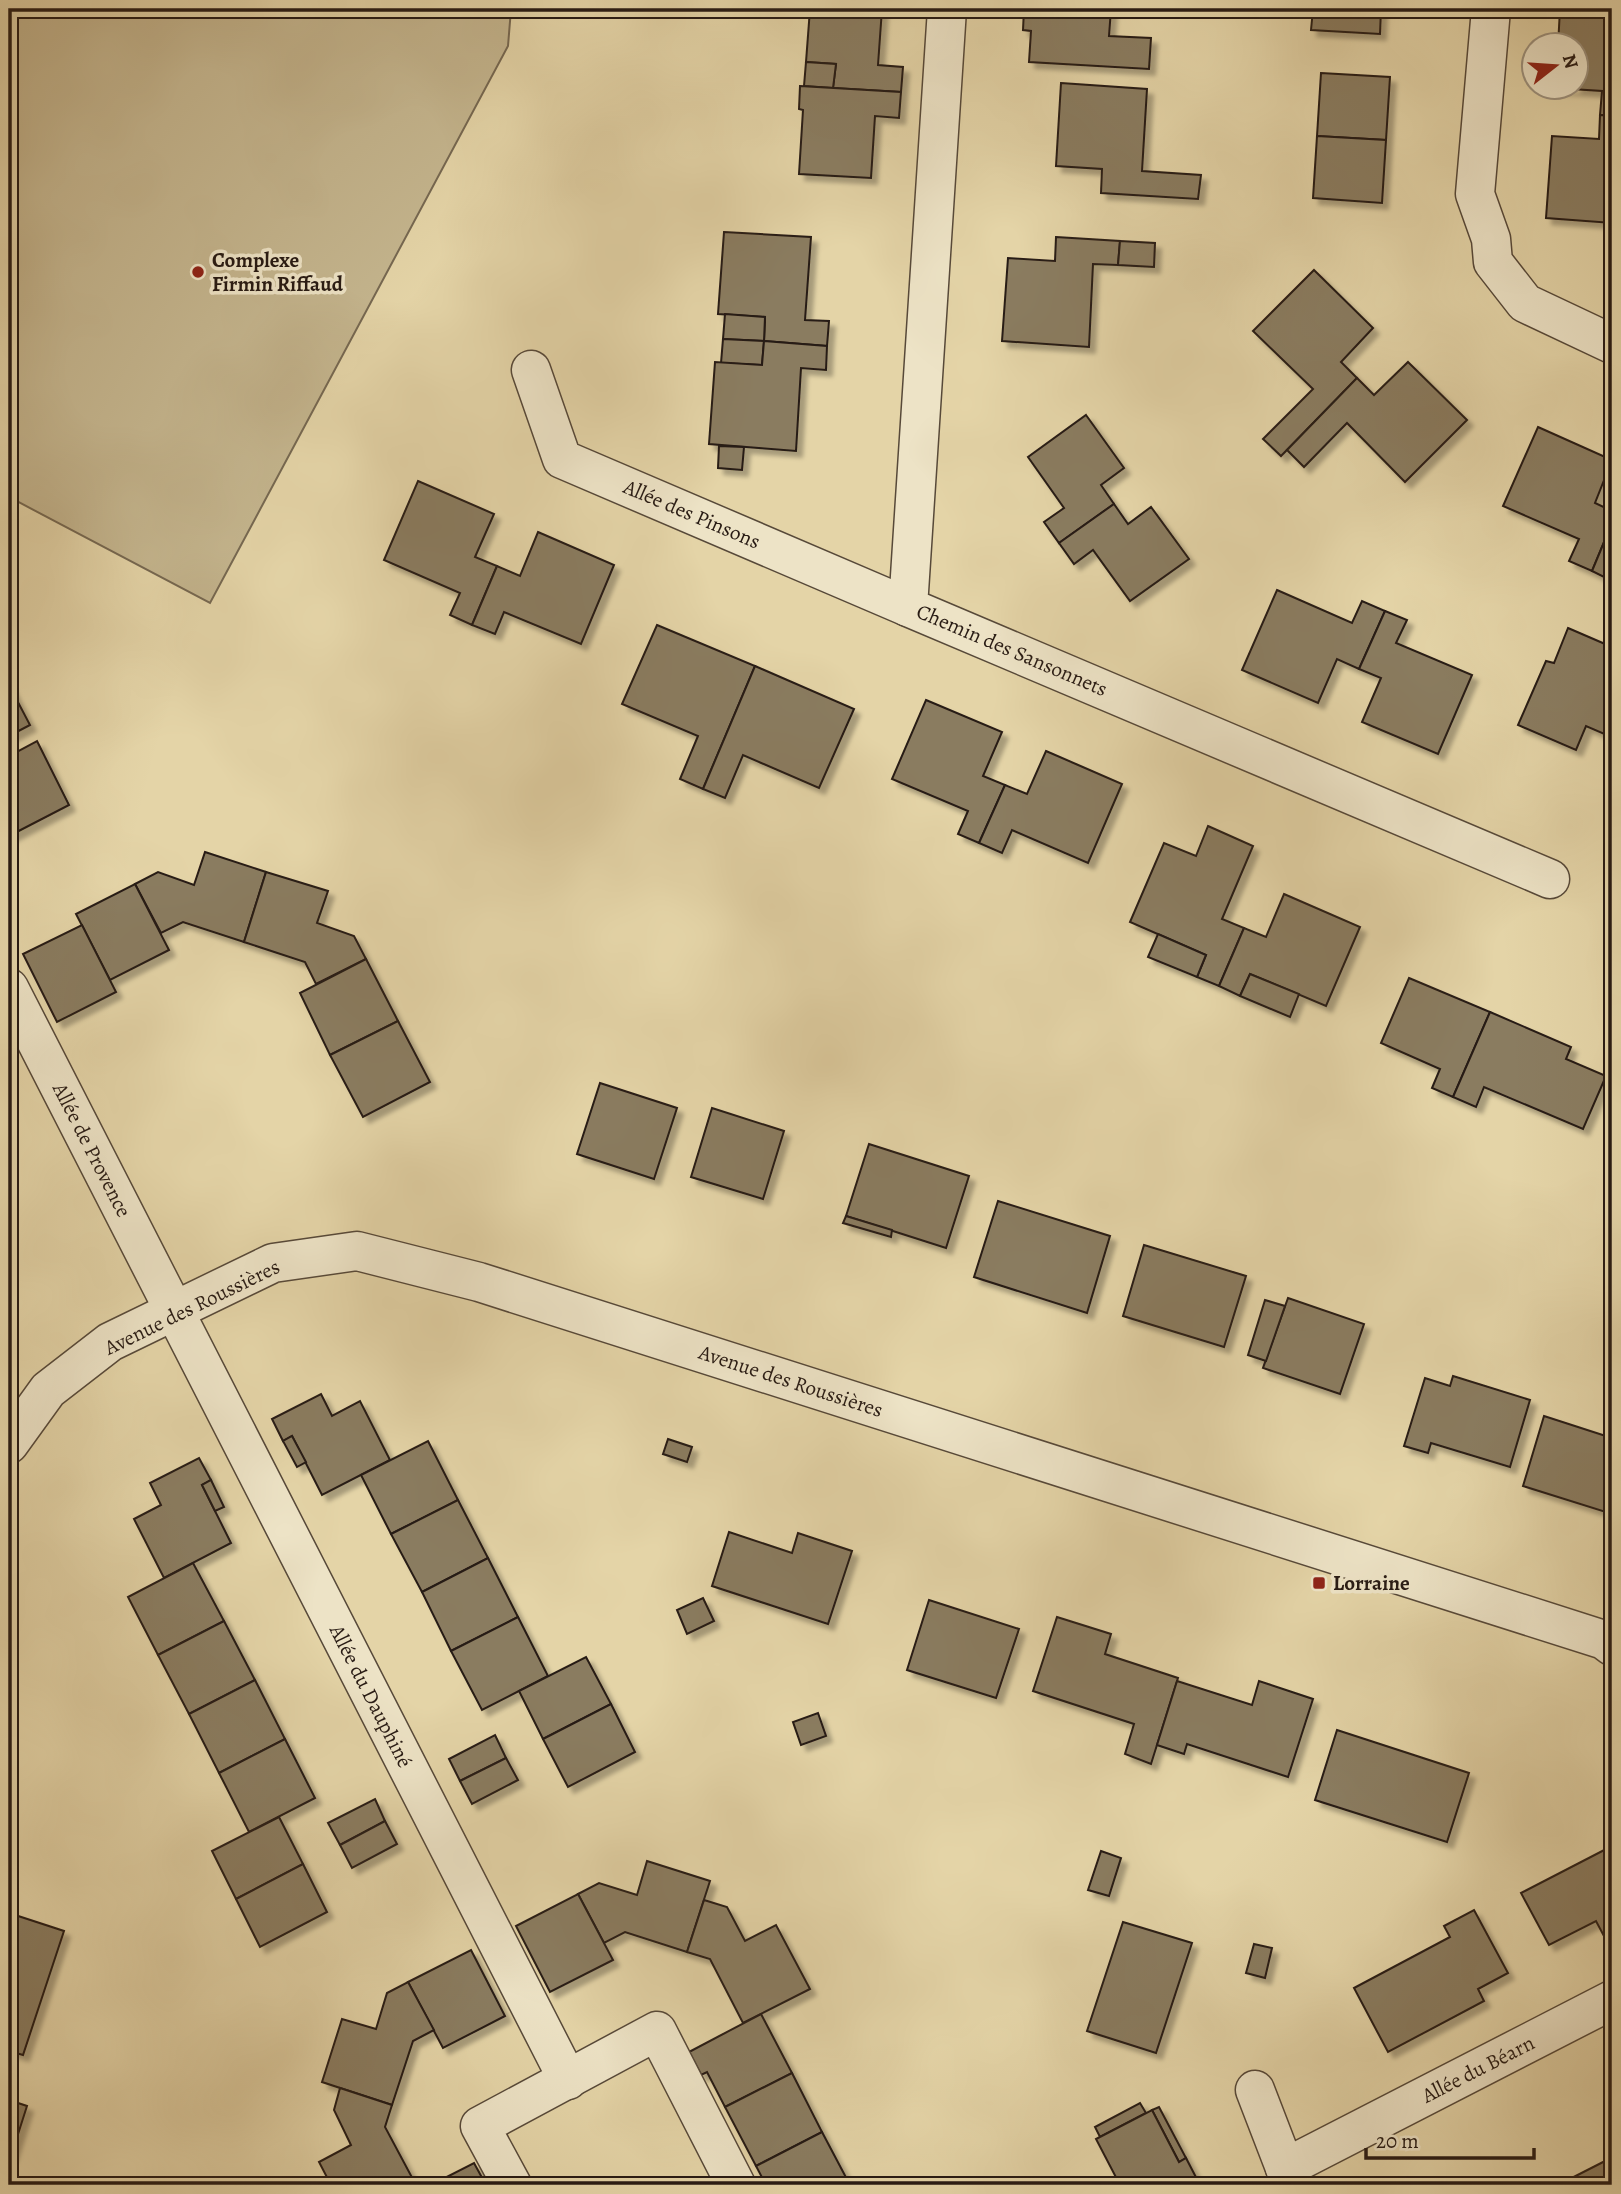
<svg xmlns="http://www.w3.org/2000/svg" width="1621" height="2194" font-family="Alegreya,serif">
  <defs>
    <filter id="shadow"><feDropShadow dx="6" dy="6" stdDeviation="2" flood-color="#0004"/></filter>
  </defs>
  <rect width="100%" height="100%" fill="#e4d4a7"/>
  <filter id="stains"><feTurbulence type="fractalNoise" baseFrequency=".00286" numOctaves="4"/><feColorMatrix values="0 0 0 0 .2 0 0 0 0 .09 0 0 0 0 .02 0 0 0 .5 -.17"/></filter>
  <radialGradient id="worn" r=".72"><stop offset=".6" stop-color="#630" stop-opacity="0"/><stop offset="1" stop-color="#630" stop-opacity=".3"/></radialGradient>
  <polygon fill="#c4b58e" stroke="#766851" stroke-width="2" points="9,9 511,9 508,46 210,603 9,497"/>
  <g fill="#8a7b60" stroke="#281b14" stroke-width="2" filter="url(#shadow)">
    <polygon points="810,9 882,9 878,65 903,67 901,92 833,88 836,64 806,62"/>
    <polygon points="1024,9 1111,9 1109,36 1151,38 1149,69 1029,62 1031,31 1023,30"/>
    <polygon points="1313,9 1381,9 1380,34 1311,30"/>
    <polygon points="1560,9 1612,9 1612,116 1600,115 1602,91 1555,88 1576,88 1576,46 1558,46"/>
    <polygon points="806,62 836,64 833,88 804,86"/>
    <polygon points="1321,73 1390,77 1386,140 1317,136"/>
    <polygon points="1061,83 1147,89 1142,171 1201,175 1198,199 1101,193 1102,169 1056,166"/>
    <polygon points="800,86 901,92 899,118 875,116 871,178 799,174 803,110 799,109"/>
    <polygon points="1600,115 1612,116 1612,223 1546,218 1552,136 1599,139"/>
    <polygon points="1317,136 1386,140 1382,203 1313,198"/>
    <polygon points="724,232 811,237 805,320 829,321 827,346 764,341 765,317 718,314"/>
    <polygon points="1056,237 1120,241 1118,265 1093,264 1089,347 1002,341 1008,258 1055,261"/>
    <polygon points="1120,241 1155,243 1154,267 1118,265"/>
    <polygon points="1314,270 1373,328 1341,362 1357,378 1281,456 1263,439 1313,389 1253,331"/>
    <polygon points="725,314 765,317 764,341 723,339"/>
    <polygon points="723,339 764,341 762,365 721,363"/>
    <polygon points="764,341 827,346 826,370 801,368 796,451 709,444 715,362 762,365"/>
    <polygon points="1408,362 1467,420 1405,482 1347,423 1304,467 1287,450 1357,378 1374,395"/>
    <polygon points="1086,415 1124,468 1101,485 1114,504 1059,543 1044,522 1064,508 1028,457"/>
    <polygon points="1538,427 1612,460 1595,503 1612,511 1612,523 1592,571 1569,561 1579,539 1503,506"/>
    <polygon points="719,446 744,447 742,470 718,468"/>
    <polygon points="418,481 494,514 475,557 497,566 472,625 450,615 460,593 384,560"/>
    <polygon points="1114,504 1128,524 1151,507 1189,559 1130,601 1093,550 1074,564 1059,543"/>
    <polygon points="1612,523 1612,581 1592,571"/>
    <polygon points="538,532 614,565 581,644 504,612 495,634 472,625 497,566 520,576"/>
    <polygon points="1277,590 1352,623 1362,601 1385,611 1359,669 1337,659 1318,703 1242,670"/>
    <polygon points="1385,611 1407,620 1396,643 1472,675 1438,754 1362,722 1381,678 1359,669"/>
    <polygon points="657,625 755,666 703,789 680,779 698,736 622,704"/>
    <polygon points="1568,628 1612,647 1612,728 1609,736 1586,726 1576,750 1518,725 1546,661 1554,663"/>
    <polygon points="755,666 854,709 819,788 743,755 725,798 703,789"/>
    <polygon points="9,685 30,725 9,736"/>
    <polygon points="926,700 1002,732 983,776 1005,785 979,843 958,834 968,811 892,779"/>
    <polygon points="37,741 69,805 9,836 9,756"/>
    <polygon points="1046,751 1122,784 1088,863 1012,830 1002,853 979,843 1005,785 1027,794"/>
    <polygon points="1208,826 1253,846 1222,919 1244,928 1219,986 1197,977 1206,955 1130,922 1164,843 1196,856"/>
    <polygon points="205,852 266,872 244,942 183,922 161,933 135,884 158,872 194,885"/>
    <polygon points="266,872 328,891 317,923 354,936 366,959 316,984 305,962 244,942"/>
    <polygon points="135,884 169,950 110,980 76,914"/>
    <polygon points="1284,894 1360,927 1326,1006 1250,974 1240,996 1219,986 1244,928 1266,937"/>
    <polygon points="82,925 116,992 57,1022 23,954"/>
    <polygon points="1158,934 1206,955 1197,977 1148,957"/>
    <polygon points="366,959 398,1021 330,1055 300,993"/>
    <polygon points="1250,974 1299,994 1290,1017 1240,996"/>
    <polygon points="1409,978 1490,1012 1453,1097 1432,1088 1440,1069 1381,1043"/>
    <polygon points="1490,1012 1571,1047 1566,1059 1606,1076 1583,1129 1484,1087 1476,1107 1453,1097"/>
    <polygon points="398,1021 430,1082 363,1117 330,1055"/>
    <polygon points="600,1083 677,1108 654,1179 577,1154"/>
    <polygon points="712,1108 784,1131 763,1199 691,1177"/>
    <polygon points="869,1144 969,1176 946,1248 846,1216"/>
    <polygon points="998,1201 1110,1236 1087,1313 974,1277"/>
    <polygon points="846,1216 892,1230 891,1237 843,1223"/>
    <polygon points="1144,1245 1246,1276 1224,1347 1123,1316"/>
    <polygon points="1288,1298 1364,1324 1340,1394 1263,1368"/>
    <polygon points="1265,1300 1285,1306 1266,1361 1248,1355"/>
    <polygon points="1453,1376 1530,1400 1510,1467 1431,1443 1428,1453 1404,1446 1425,1378 1450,1386"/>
    <polygon points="321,1394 332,1416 360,1401 390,1460 322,1495 292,1436 283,1441 272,1419"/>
    <polygon points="1544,1416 1612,1438 1612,1514 1523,1486"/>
    <polygon points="292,1436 306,1462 297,1467 283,1441"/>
    <polygon points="668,1439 692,1447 687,1462 663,1454"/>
    <polygon points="428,1441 458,1500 391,1534 361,1475"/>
    <polygon points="199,1458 211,1480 202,1485 231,1543 164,1578 134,1519 161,1505 150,1483"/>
    <polygon points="211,1480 224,1507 215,1511 202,1485"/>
    <polygon points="458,1500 488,1558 422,1592 391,1534"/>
    <polygon points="729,1532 792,1553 798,1533 852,1551 828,1624 712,1586"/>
    <polygon points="488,1558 518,1617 451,1651 422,1592"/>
    <polygon points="193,1563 224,1621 158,1655 128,1597"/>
    <polygon points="703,1598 714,1621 687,1634 677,1610"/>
    <polygon points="929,1600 1019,1629 996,1698 907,1670"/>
    <polygon points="518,1617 548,1676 482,1710 451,1651"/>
    <polygon points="1057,1617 1111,1634 1105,1654 1178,1678 1151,1764 1125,1754 1134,1724 1033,1691"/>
    <polygon points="224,1621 255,1680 189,1714 158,1655"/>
    <polygon points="586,1657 611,1704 543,1739 519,1691"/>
    <polygon points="255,1680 285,1739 219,1773 189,1714"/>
    <polygon points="1177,1681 1252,1705 1259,1681 1313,1699 1288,1777 1187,1744 1184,1754 1157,1745"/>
    <polygon points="611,1704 635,1752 568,1787 543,1739"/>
    <polygon points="818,1713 826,1736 801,1745 793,1722"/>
    <polygon points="1337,1730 1469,1773 1447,1842 1315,1800"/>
    <polygon points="495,1735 506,1758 460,1781 449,1759"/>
    <polygon points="285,1739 315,1798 249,1832 219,1773"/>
    <polygon points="506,1758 518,1780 472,1804 460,1781"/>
    <polygon points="375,1799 385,1821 340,1845 328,1823"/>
    <polygon points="279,1817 303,1864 236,1899 212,1851"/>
    <polygon points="385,1821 397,1844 352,1868 340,1845"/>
    <polygon points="1612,1846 1612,1935 1605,1938 1596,1921 1549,1945 1521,1893"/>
    <polygon points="1101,1851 1121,1858 1109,1896 1088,1890"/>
    <polygon points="647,1861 710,1881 687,1952 625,1932 604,1943 578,1894 599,1883 637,1895"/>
    <polygon points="303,1864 327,1912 260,1947 236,1899"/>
    <polygon points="578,1894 613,1960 550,1992 516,1926"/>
    <polygon points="704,1900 727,1907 745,1941 776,1925 810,1989 743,2023 710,1959 687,1952"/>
    <polygon points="1474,1910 1508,1973 1478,1989 1484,2001 1388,2052 1354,1988 1450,1937 1444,1926"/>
    <polygon points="9,1913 64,1931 23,2055 9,2051"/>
    <polygon points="1123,1922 1192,1943 1156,2053 1087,2031"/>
    <polygon points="1254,1944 1272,1948 1265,1978 1246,1973"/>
    <polygon points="471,1950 505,2016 443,2048 408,1982"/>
    <polygon points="408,1982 434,2030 413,2041 392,2105 322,2082 342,2019 376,2029 387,1993"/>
    <polygon points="761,2014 792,2073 725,2107 707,2072 701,2075 689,2052"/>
    <polygon points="792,2073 822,2132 756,2166 725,2107"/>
    <polygon points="340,2088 392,2105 385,2127 416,2185 331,2185 319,2162 351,2145 334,2110"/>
    <polygon points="9,2100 27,2106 11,2156 9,2155"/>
    <polygon points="1140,2103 1146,2113 1100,2137 1095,2127"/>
    <polygon points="1159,2107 1186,2158 1179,2162 1152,2110"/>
    <polygon points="1152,2110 1179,2162 1186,2158 1200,2185 1120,2185 1096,2139"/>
    <polygon points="822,2132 850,2185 766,2185 756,2166"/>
    <polygon points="1609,2159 1612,2166 1612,2185 1558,2185"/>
    <polygon points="474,2163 486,2185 431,2185"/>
  </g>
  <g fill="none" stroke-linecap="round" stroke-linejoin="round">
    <defs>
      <g id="street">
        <polyline points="947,9 908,607 1550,879"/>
        <polyline points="1491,9 1475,194 1491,239 1493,262 1525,303 1612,344"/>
        <polyline points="531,370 562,459 908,607"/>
        <polyline points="9,988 568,2080"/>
        <polyline points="9,1444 48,1390 110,1342 273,1263 357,1251 479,1282 1604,1640 1612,1646"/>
        <polyline points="1255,2090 1285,2168"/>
        <polyline points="512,2185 480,2126 657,2031 736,2185"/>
        <polyline points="1292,2185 1285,2168 1612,2000"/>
      </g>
    </defs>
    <use href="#street" stroke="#574939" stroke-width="41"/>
    <use href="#street" stroke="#ede3c6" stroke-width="38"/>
  </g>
  <g fill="#8f2418" stroke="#ede3c6" stroke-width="2.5">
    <circle cx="198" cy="272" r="7"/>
    <rect x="1312" y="1576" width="14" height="14" rx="3.5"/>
  </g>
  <g text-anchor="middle" stroke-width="7" stroke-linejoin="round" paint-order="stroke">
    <g font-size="21" font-weight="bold" fill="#281b14" stroke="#ede3c6" text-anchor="start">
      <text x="212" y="267">Complexe<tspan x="212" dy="24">Firmin Riffaud</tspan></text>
      <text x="1333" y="1590">Lorraine</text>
    </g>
    <g font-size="21" fill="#281b14" stroke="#ede3c6">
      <text transform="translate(692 514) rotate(23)" y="7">Allée des Pinsons</text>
      <text transform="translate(1012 650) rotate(23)" y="7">Chemin des Sansonnets</text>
      <text transform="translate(92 1150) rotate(63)" y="7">Allée de Provence</text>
      <text transform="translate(192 1307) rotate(-26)" y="7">Avenue des Roussières</text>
      <text transform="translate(791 1381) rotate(18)" y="7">Avenue des Roussières</text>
      <text transform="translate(371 1696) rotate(63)" y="7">Allée du Dauphiné</text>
      <text transform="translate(1478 2069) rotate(-27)" y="7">Allée du Béarn</text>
    </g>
  </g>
  <rect width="1621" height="2194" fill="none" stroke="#e4d4a7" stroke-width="35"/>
  <rect x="10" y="10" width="1600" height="2173" fill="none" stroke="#281b14" stroke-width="3.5"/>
  <rect x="18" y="18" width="1586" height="2159" fill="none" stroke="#281b14" stroke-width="2"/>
  <g transform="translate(1555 66) rotate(73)"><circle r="33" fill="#ede3c6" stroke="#9e937f" stroke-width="2"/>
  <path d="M0-5L12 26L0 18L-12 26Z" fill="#8f2418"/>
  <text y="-10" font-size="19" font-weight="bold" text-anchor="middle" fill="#281b14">N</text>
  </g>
  <path d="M1366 2148v10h168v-10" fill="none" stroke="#281b14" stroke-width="3.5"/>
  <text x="1376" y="2148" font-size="21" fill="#281b14" stroke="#ede3c6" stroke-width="5" paint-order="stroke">20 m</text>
  <rect width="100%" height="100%" filter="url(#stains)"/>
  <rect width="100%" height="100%" fill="url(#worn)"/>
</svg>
